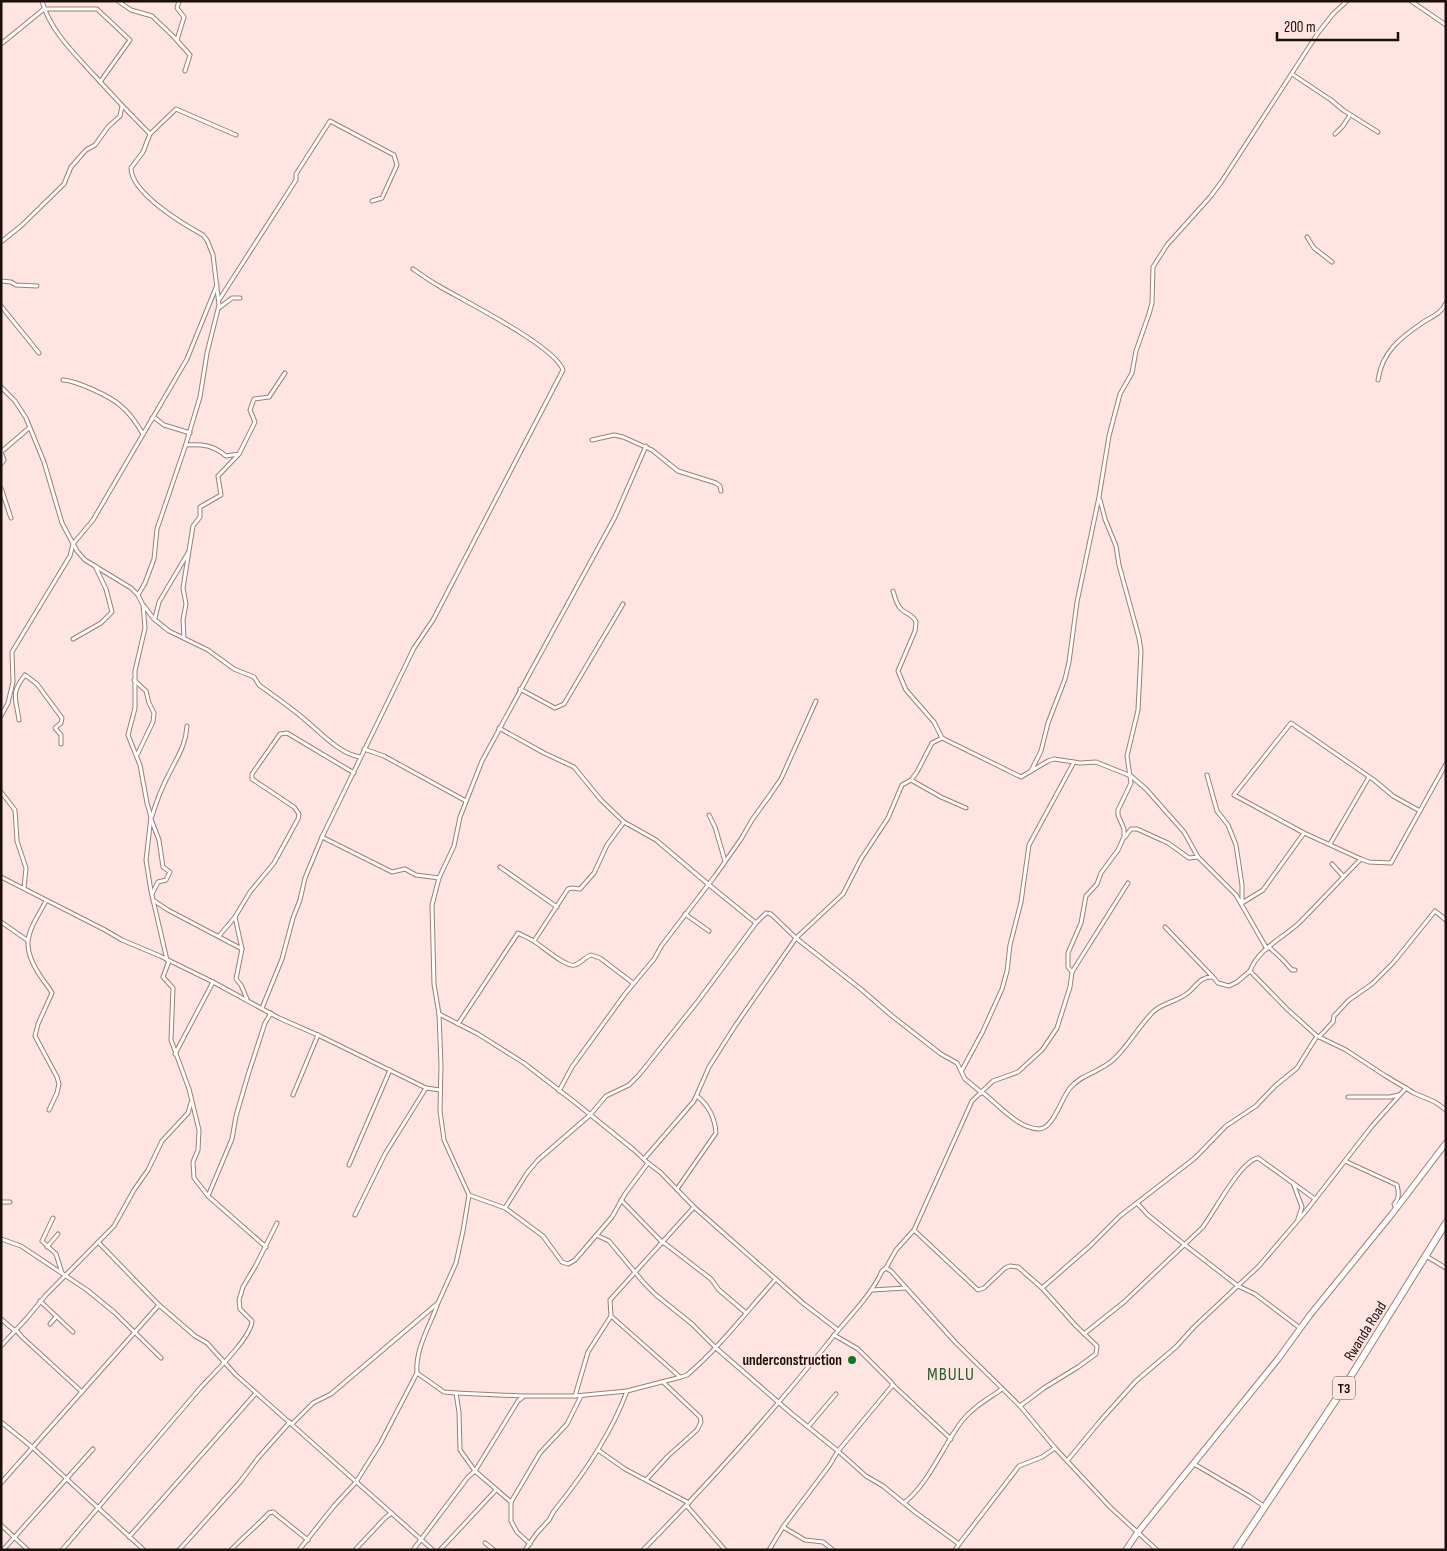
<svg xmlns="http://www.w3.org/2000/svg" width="1447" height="1551" font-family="'Sofia Sans Condensed',sans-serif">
  <rect width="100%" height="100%" fill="#fee5e1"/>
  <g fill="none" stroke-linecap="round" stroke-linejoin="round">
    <defs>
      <g id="street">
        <path d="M42 1C50 30 72 51 92 73 111 94 130 114 150 134L143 152 131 168C131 193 183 224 203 235L207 240 213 255 219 305 207 353 200 397 185 447 157 529 154 559 145 583 138 595"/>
        <polyline points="118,1 131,10 152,16 174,37 190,55 185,71"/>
        <polyline points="1411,1 1446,25"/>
        <polyline points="177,40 184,17 177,8 179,1"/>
        <polyline points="1,44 44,9 97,9 130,40 100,82"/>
        <polyline points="1292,74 1331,100 1343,110 1378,132"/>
        <polyline points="150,134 176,109 236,135"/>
        <polyline points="1335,134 1343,126 1350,115"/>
        <polyline points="1307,237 1314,248 1332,262"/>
        <polyline points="1,242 21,226 64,184 71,167 86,150 95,145 108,127 120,116 122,106"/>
        <path d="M413 269C422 275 430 281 439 286 464 301 555 346 563 370L433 620 414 648 322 837 392 872 405 869 416 875 439 878"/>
        <polyline points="1,281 11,282 16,285 37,286"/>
        <polyline points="219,300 296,180 296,174 330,121 394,155 397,165 382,198 372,201"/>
        <polyline points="1,306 39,353"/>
        <polyline points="219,308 232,298 240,298"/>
        <path d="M63 380C77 381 110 396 121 406 130 413 137 424 143 434"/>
        <path d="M1378 380C1382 352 1400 338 1422 323 1431 317 1441 314 1446 303"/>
        <polyline points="1,387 15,401 26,418 44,462 62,523 77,551 85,560 131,588 138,595 143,605 145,628 135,671 135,708 128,735 140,765 147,803 151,817 146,860 151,891 167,960"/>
        <polyline points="152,418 155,418 164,425 190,433"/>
        <polyline points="592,440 614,435 623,437 652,450 678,471 716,483 720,486 721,491"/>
        <path d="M186 445C203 444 213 445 226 456L239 454 255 422 250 410 254 399 269 397 285 373"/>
        <polyline points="1,464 4,460 1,452 29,428"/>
        <polyline points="1,488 11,518"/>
        <path d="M893 591C895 597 896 603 900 608 905 614 913 614 916 622L915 631 898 671 906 690 934 722 942 738"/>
        <path d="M144 606 154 619 169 631 208 650 234 669 254 677 259 685C274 696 289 706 303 718 318 730 339 754 360 757"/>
        <polyline points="155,618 159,602 188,553"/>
        <polyline points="184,638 183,620 186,604 183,588 193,526 200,517 200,507 221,495 218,476 239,454"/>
        <polyline points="73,639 101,623 112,612 106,589 95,566"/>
        <polyline points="134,680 146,691 149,703 154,713 153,722 137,755"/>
        <polyline points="520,689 555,708 564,704 623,604"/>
        <polyline points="1,716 8,703 13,682 12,652 70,556 73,544 93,520 187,359 217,285"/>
        <path d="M19 720C16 698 10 694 25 675L37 684 62 718 61 723 55 728 61 735V744"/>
        <polyline points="499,728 544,753 574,767 601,800 624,822 656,840 708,884 756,923"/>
        <polyline points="364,749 384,756 466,801"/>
        <path d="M1446 764 1391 863 1369 862 1361 859C1340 880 1320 902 1299 923 1283 938 1258 949 1250 971L1287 1009 1317 1036 1346 1050 1384 1075 1414 1093 1435 1102 1446 1110"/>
        <polyline points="1031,771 1041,751 1048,723 1065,679 1069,662 1077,602 1099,497 1109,436 1120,394 1132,373 1136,351 1149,314 1152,303 1153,267 1167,245 1211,196 1222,181 1318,33 1333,14 1347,1"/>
        <polyline points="1207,775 1217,811 1228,825 1236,845 1242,885 1242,902"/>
        <polyline points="911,780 941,797 966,808"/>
        <polyline points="1,792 15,810 17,841 26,868 24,888"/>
        <polyline points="709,815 715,827 725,861"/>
        <path d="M152 816C156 803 161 789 168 776 176 759 186 746 187 726"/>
        <polyline points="151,819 159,840 163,867 170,872 166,880 158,882 152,894"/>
        <polyline points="1125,837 1131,829 1137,829 1168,843 1189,858 1198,857"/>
        <polyline points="1330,844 1369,777"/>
        <polyline points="1361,859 1304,833 1234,795 1291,723 1374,780 1393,796 1420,811"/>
        <polyline points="1332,864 1343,876"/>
        <polyline points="500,867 557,907"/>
        <polyline points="1,877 105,930 122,940 160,956 213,982 279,1018 318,1035 426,1088 440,1090"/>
        <polyline points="153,900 168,910 242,949"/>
        <path d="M46 901C29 932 18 943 41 977 44 982 49 987 52 993L38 1024 35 1036 57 1077 59 1084 57 1093 49 1110"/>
        <polyline points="1242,903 1263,890 1304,833"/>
        <polyline points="685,914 709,931"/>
        <polyline points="235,917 242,949 236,979 241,985 247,999"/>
        <polyline points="1,922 27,940"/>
        <polyline points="1165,927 1213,977"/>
        <polyline points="219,936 235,917 250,892 274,863 298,819 299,814 294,807 252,779 252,774 280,734 287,733 354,773"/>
        <polyline points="534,941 568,889 572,888 580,889 594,873 607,845 624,822"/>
        <polyline points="1269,947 1282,959 1292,970 1295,970"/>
        <polyline points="169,961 163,977 173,988 171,1040 189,1089 199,1130 198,1150 193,1162 194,1178 208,1196 266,1247"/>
        <polyline points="1072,972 1068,967 1068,953 1081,923 1086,896 1097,884 1101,873 1118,850 1124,837 1124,829 1118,815 1118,810 1131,783 1127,756 1138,710 1141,651 1139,638 1119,565 1116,546 1105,519 1100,500"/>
        <polyline points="262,1008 282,959 293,918 300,900 305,878 322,837"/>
        <polyline points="439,1014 478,1034 524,1063 577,1104 634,1150 648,1163 660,1172 694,1207 804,1304 838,1330"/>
        <path d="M458 1024 518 933C523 936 530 938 535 942 543 947 567 968 575 965 581 963 585 957 591 955L600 958 633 983"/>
        <polyline points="1319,1037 1333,1022 1334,1016 1349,1000 1372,984 1393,963 1435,911 1446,920"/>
        <polyline points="175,1054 213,982"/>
        <polyline points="962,1070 983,1031 1002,989 1007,971 1010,945 1021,902 1029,845 1074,762"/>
        <polyline points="559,1091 572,1067 625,994 654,959 662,945 715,876 741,839 752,820 770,795 781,779 816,701"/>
        <path d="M982 1092C999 1105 1017 1128 1039 1129 1053 1129 1061 1099 1070 1088 1081 1074 1101 1072 1114 1059 1129 1045 1138 1027 1153 1012 1163 1002 1178 1002 1189 992 1197 985 1201 976 1213 977L1218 983 1229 986 1237 982 1250 971"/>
        <polyline points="293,1095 318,1035"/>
        <polyline points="1348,1097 1390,1097 1399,1095"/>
        <polyline points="644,1159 694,1101 709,1067 735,1026 796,938 843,894 861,859 888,818 902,785 911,780 917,772 932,743 942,738 1021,777 1048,761 1054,759 1080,763 1096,762 1131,776 1146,789 1184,832 1198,857 1236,895 1267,949"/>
        <path d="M1345 1161 1397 1185C1399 1192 1400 1199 1394 1204L1396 1209"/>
        <polyline points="349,1165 390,1070"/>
        <polyline points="1293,1183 1302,1207 1298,1219"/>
        <path d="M677 1189 716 1133C715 1118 708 1105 697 1096"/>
        <polyline points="469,1195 505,1208 543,1236 562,1262 568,1264 575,1260 612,1217 625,1194 648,1163"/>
        <polyline points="208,1196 232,1139 236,1116 248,1075 265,1023 271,1013"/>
        <polyline points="621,1200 663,1243"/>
        <polyline points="1,1202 10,1202"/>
        <polyline points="1137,1203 1148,1215 1185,1245 1238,1286 1255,1294 1300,1328"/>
        <polyline points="505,1208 527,1173 538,1160 590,1115 606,1096 629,1085 639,1075 698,1001 756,923 766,913 771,914 796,938 862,990 892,1016 941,1054 957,1063 965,1079 982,1093"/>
        <polyline points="355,1215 385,1154 426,1088"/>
        <polyline points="53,1218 42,1241 56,1254 62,1273"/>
        <polyline points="914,1230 978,1290 984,1288 1005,1268 1010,1266 1018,1267 1042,1288 1076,1326 1097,1346 1096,1354 1078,1367 1044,1388 1020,1406"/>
        <polyline points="596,1235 609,1241 644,1283 656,1295 692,1324 716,1348 792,1414 838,1451 866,1476 883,1486 915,1512 959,1544 955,1550"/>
        <polyline points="1,1239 21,1246 87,1290 114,1312 161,1358"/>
        <polyline points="98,1242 159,1305 195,1336 207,1343 236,1375 433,1550"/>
        <polyline points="663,1242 711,1279 719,1290 745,1312"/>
        <polyline points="47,1247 58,1234"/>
        <polyline points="1426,1256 1446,1268"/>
        <polyline points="886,1268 896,1250 914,1230 972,1101 993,1081 1018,1072 1042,1050 1051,1037 1057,1028 1070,987 1072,972 1128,883"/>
        <polyline points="1042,1288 1090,1246 1120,1216 1195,1158 1226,1126 1256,1106 1275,1086 1297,1068 1317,1036"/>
        <polyline points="872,1290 906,1288"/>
        <polyline points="40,1301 73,1332"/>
        <polyline points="611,1316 680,1377"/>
        <polyline points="1,1319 15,1331"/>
        <polyline points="50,1324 56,1317"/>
        <polyline points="16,1330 22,1337 82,1392"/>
        <path d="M1084 1334 1124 1302 1202 1228C1214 1213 1240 1161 1258 1158L1315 1199"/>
        <polyline points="1,1346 27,1318 46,1295 114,1226 134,1190 148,1170 162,1141 188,1113 191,1103"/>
        <polyline points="893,1385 951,1439"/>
        <path d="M456 1393 524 1396H575L627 1391 681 1377 687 1375C720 1347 747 1311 776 1279"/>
        <polyline points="575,1396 588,1352 611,1316 610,1300 694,1207"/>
        <polyline points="1,1422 32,1447 144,1550"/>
        <polyline points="292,1424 313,1403 331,1394 438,1303 456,1263 463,1231 469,1195 444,1140 440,1111 441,1065 439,1014 434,984 432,905 439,878 454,846 460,817 482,761 615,517 646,446"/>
        <polyline points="808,1427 836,1394"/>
        <polyline points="598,1450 625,1469 689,1503"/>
        <polyline points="1067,1461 1101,1420 1136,1381 1176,1347 1194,1327 1259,1266 1306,1211 1372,1126 1406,1088"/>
        <polyline points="1194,1464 1249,1496 1265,1507"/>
        <polyline points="646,1480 668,1456 697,1430 701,1422 700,1417 663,1382"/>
        <polyline points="1,1483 159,1305"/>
        <polyline points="511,1502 475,1471 518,1401 523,1397"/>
        <path d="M904 1503C930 1482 942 1447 962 1421 973 1407 988 1399 1002 1389"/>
        <polyline points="687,1506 725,1550"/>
        <polyline points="1,1525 28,1550"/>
        <polyline points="783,1527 805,1540 823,1542 833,1550"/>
        <polyline points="129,1537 256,1393"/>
        <polyline points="485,1543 494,1550"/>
        <polyline points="530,1544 517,1532 511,1521 511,1502 540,1453 567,1424 581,1396"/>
        <polyline points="959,1544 1019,1466 1042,1457 1055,1448"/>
        <polyline points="3,1550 93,1449"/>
        <path d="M62 1550 202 1386C214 1373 251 1338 252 1321L240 1309 239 1300 243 1287 256 1265 277 1223"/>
        <polyline points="179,1550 240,1482 258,1458 290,1422"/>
        <path d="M231 1550C243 1537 257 1526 269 1513L273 1512 308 1540"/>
        <polyline points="299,1550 334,1506 356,1482 380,1444 417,1373"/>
        <polyline points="355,1550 384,1519 391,1513"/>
        <path d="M413 1550 468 1477 475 1471 460 1450 459 1412 456 1393 444 1392 417 1373C415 1350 429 1327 437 1306"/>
        <polyline points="440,1550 496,1490"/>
        <path d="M525 1550 537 1533 549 1520 554 1511C584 1474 611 1435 627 1391"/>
        <path d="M643 1550C708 1484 770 1415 828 1343 846 1319 870 1298 882 1271L886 1268 891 1271 956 1343 1020 1406 1055 1448 1111 1508 1157 1550"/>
        <polyline points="769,1550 783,1527 829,1466 838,1451 892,1386 892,1383 858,1349 834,1335"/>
      </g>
      <polyline id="secondary" points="1126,1550 1138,1532 1278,1359 1310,1315 1392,1214 1446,1143"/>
      <polyline id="highway" points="1236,1550 1341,1392 1446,1223"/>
    </defs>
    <use href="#street" stroke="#9f7c75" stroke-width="5"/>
    <use href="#secondary" stroke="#9f7c75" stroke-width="7"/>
    <use href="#highway" stroke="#9f7c75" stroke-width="8"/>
    <use href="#street" stroke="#fff" stroke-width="3"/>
    <use href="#secondary" stroke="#fff" stroke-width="5"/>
    <use href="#highway" stroke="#fff" stroke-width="6"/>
  </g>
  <circle fill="#117729" stroke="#fee5e1" stroke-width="2" cx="852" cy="1360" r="5"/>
  <g text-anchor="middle" stroke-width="4" stroke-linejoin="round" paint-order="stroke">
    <rect fill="#fee5e1" stroke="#5f4f4c" stroke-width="1" x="1333" y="1376.5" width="22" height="23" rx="4"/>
    <g font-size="14" font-weight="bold" fill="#1b0f0c">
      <text x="1344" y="1393">T3</text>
    </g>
    <g font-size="15" fill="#1b0f0c" stroke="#fee5e1">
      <text transform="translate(1365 1331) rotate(-58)" y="5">Rwanda Road</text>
    </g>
    <g font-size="15" font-weight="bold" fill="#1b0f0c" stroke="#fee5e1" text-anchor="end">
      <text x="842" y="1365">underconstruction</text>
    </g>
    <g font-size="18" letter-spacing="1" fill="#225c2b" stroke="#fee5e1">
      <text x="951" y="1380">MBULU</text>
    </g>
  </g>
  <rect width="1447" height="1551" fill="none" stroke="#1b0f0c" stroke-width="5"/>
  <path d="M1277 32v8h121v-8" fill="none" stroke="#1b0f0c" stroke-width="2.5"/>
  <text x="1284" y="32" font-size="15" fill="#1b0f0c" stroke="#fee5e1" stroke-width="4" paint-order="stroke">200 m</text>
</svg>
